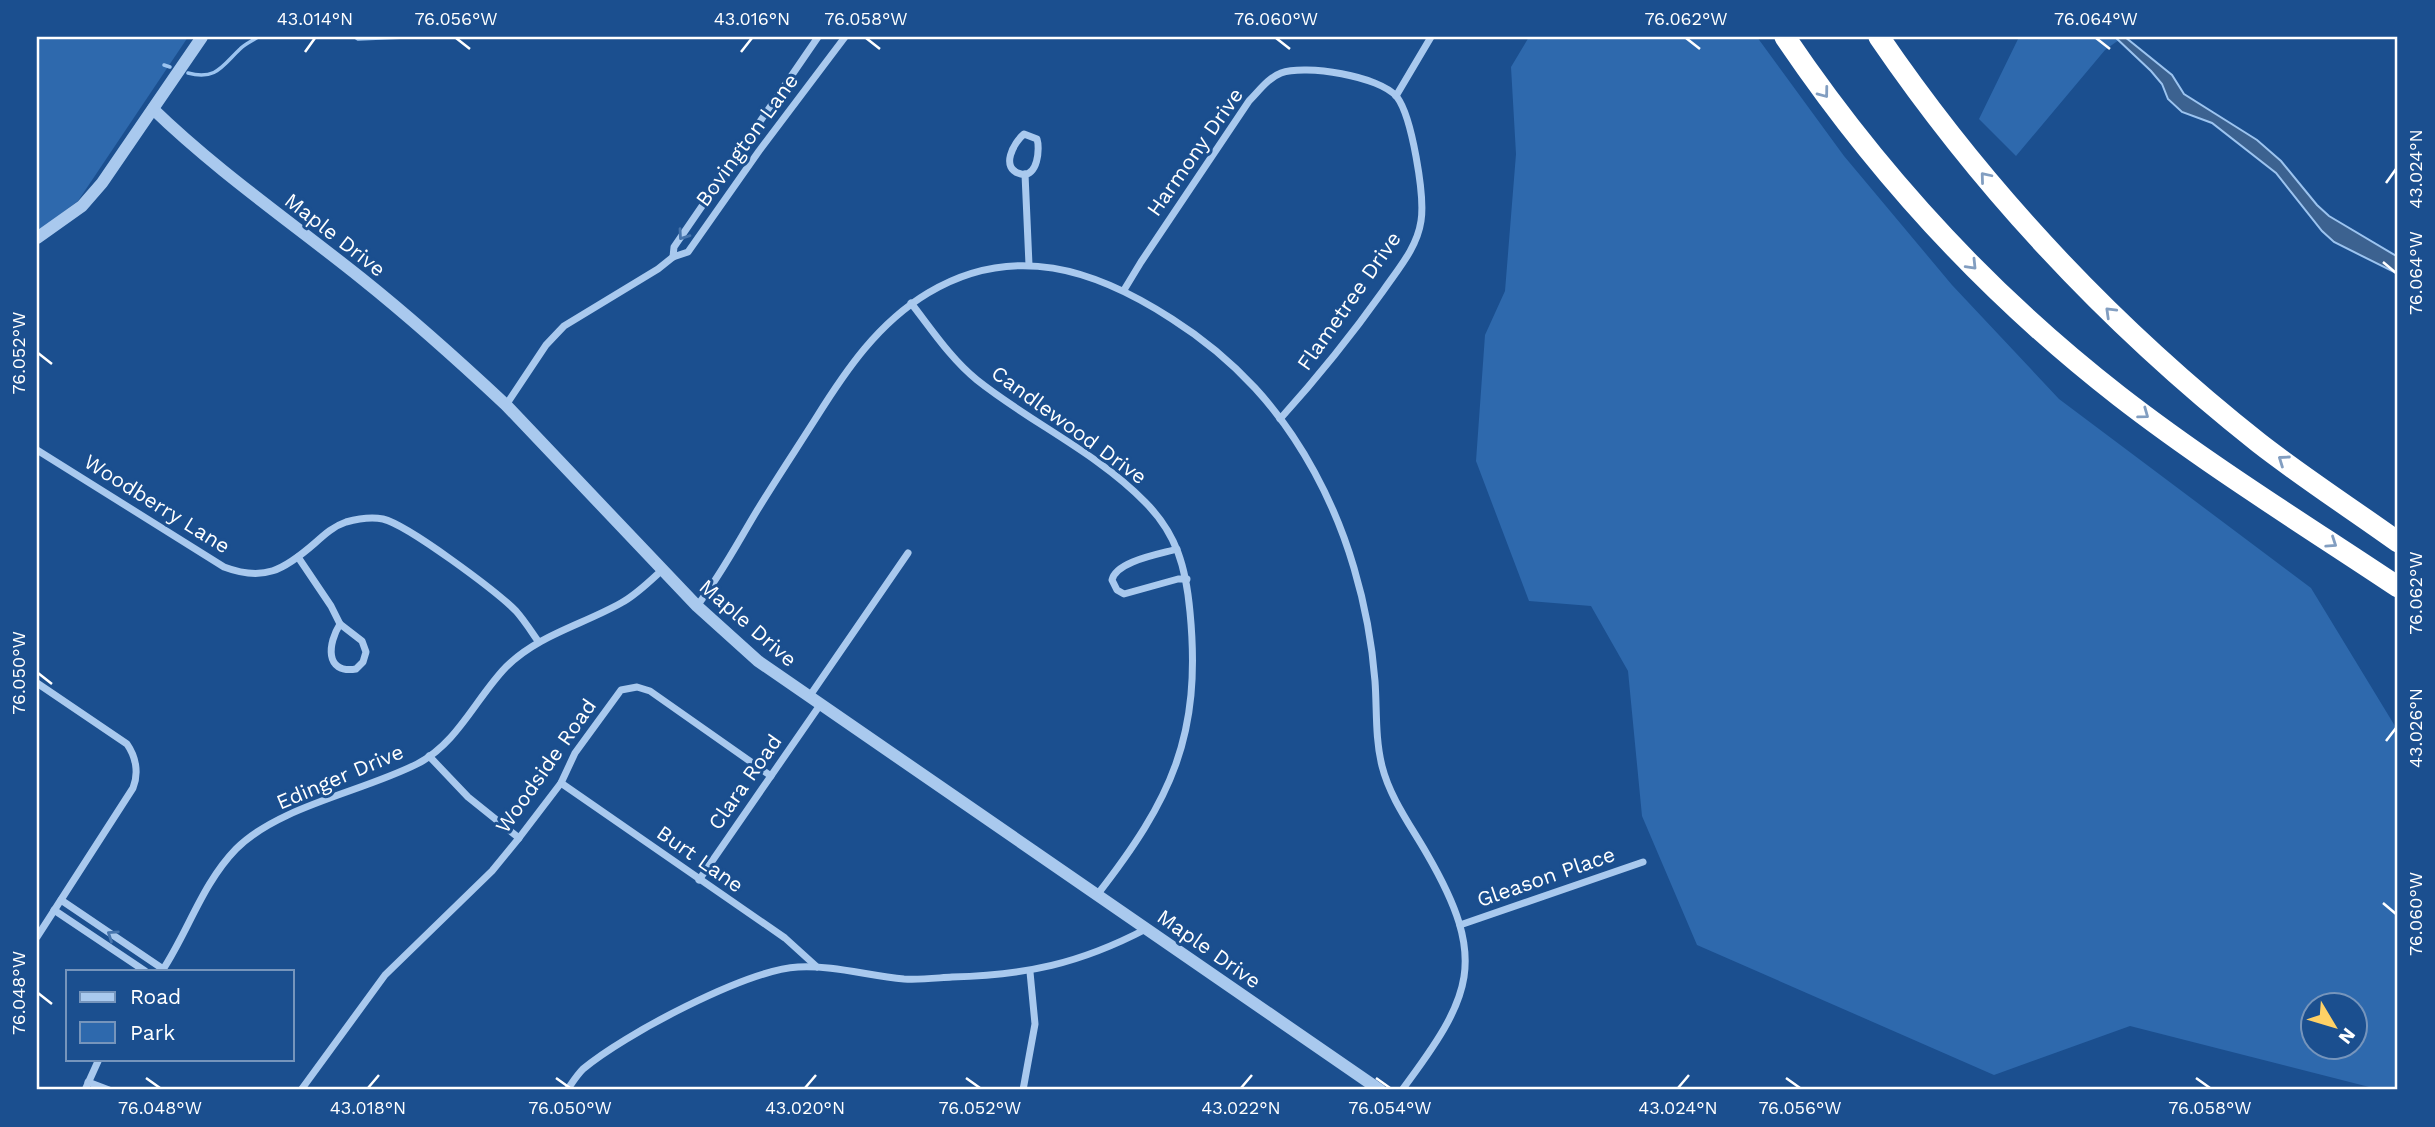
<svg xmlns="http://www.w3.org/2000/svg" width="2435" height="1127" font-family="'Work Sans',sans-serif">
  <rect width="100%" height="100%" fill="#1b4f8f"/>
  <g fill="#2e69ad" fill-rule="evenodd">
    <polygon points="37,37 188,37 78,201 37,232"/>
    <path d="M1529 37H1757L1844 156 1952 285 2059 399 2311 588 2398 731V1090H2381L2130 1026 1994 1075 1697 945 1642 816 1628 671 1591 606 1529 601 1476 461 1485 335 1505 291 1516 154 1511 67ZM2354 1004V1046H2312V1004Z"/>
    <polygon points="2019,37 2123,37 2105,50 2016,156 1979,119"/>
  </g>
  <polygon fill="#3c6290" stroke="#9cc4f0" stroke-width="2" points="2115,37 2125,37 2172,75 2184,94 2257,140 2281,161 2317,205 2329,216 2398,257 2398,274 2334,242 2322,231 2276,173 2212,123 2182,112 2168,99 2162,84 2151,71"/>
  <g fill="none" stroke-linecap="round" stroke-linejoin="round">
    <g stroke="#9cc4f0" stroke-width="3.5">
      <polyline points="355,37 358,39 406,37"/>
      <polyline points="164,65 170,67"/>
      <path d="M188 73C216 81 223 65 240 49 245 44 252 41 258 37"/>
    </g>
    <g stroke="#a9c9ee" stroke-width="7">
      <polyline points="1396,96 1431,37"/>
      <path d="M1024 134 1037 139C1040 148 1038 178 1021 174 999 169 1014 142 1024 134Z"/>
      <polyline points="1025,174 1029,265"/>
      <polyline points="673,257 674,247 818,37"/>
      <path d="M1124 290 1141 262 1249 101C1259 91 1268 78 1281 73 1305 64 1380 76 1397 97 1412 117 1425 196 1421 221 1417 248 1398 269 1383 291 1351 336 1317 378 1280 419"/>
      <path d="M911 303C932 330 951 359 977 380 1031 423 1096 452 1145 502 1177 534 1186 568 1190 612 1202 736 1171 800 1097 895"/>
      <polyline points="506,405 546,345 564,326 658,269 673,257 688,252 759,151 845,37"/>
      <path d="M37 450 224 567C264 582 284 570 315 543 325 534 334 526 346 522 357 519 372 517 383 519 408 525 496 591 516 611 524 620 531 631 538 641"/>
      <path d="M1177 549C1160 554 1116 561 1112 580L1117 590 1124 594 1178 579H1187"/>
      <polyline points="298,557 331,606 340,624"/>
      <path d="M697 606C721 575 738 542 758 509 777 478 797 448 816 418 846 370 878 323 928 293 1013 242 1095 269 1172 319 1202 338 1230 361 1255 388 1301 438 1335 503 1354 568 1365 605 1372 643 1375 681 1377 709 1375 738 1382 766 1390 798 1411 826 1427 854 1489 961 1472 996 1402 1090"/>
      <path d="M340 624 362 641 366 652 363 662 356 669C324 674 328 643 340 624Z"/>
      <path d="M37 683 127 744C136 757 139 773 133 788L37 937"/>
      <polyline points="809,697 908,553"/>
      <polyline points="429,756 468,797 519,838"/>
      <polyline points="561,783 785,938 817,967"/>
      <polyline points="699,880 820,705"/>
      <polyline points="61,900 163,969"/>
      <polyline points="54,910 145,971"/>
      <polyline points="1460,925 1643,862"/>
      <path d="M162 971C188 932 202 884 236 849 279 806 362 792 417 764 457 744 476 698 506 667 538 635 582 625 621 603 636 595 649 582 662 570"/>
      <polyline points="88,1082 109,1090"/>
      <polyline points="85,1090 99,1059"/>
      <polyline points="301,1090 385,975 492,871 519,838 561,783 575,753 621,690 637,687 650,691 771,776"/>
      <path d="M567 1090C572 1083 577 1075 583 1069 623 1035 746 970 798 967 833 965 869 976 904 979 920 980 936 978 952 977 1026 975 1079 964 1146 929"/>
      <polyline points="1023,1090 1035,1024 1030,972"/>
    </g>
    <g stroke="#a9c9ee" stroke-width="12">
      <path d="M153 109C217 171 291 222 361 278 411 318 459 361 506 405L697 606 758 661 1380 1090"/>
      <polyline points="37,238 82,206 102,183 202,37"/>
    </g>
    <g stroke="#fff" stroke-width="21">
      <path d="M1785 37C1877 173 1989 295 2119 396 2208 465 2305 525 2398 587"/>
      <path d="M1879 37C1985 192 2111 326 2259 443 2304 478 2352 509 2398 542"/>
    </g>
  </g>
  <defs><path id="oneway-chevron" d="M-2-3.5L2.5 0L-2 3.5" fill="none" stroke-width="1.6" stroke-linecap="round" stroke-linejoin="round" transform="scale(1.75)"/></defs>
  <g stroke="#829ec1">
    <use href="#oneway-chevron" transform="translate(1824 93) rotate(53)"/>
    <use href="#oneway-chevron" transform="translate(1985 177) rotate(-130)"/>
    <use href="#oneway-chevron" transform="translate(1972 265) rotate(46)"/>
    <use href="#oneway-chevron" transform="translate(2110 312) rotate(-136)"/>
    <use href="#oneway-chevron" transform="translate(2144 414) rotate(36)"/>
    <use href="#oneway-chevron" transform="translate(2283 460) rotate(-145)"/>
    <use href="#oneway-chevron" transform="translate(2332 543) rotate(34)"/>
  </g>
  <g stroke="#4674ac">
    <use href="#oneway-chevron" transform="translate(683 235) rotate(125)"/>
    <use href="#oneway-chevron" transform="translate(112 935) rotate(-146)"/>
  </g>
  <path fill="none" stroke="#fff" stroke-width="2.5" d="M456 38 470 49M866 38 880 49M1276 38 1290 49M1686 38 1700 49M2096 38 2110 49M305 52 315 38M741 52 752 38M2386 183 2396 169M2383 262 2396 273M38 353 52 364M2383 583 2396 593M38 673 52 684M2386 741 2396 728M2383 903 2396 914M38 993 52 1004M146 1078 160 1088M556 1078 570 1088M966 1078 980 1088M1376 1078 1390 1088M1786 1078 1800 1088M2196 1078 2210 1088M368 1088 379 1075M805 1088 816 1075M1241 1088 1252 1075M1678 1088 1689 1075"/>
  <g text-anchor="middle" stroke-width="6" stroke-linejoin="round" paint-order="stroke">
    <g font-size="21" fill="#fff" stroke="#1b4f8f">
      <text transform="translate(747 140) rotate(-54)" y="7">Bovington Lane</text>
      <text transform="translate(1195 152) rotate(-55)" y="7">Harmony Drive</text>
      <text transform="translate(335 235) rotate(38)" y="7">Maple Drive</text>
      <text transform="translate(1349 301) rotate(-55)" y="7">Flametree Drive</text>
      <text transform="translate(1069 425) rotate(36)" y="7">Candlewood Drive</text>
      <text transform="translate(157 504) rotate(32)" y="7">Woodberry Lane</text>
      <text transform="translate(748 623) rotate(41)" y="7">Maple Drive</text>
      <text transform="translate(546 766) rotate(-55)" y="7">Woodside Road</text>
      <text transform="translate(340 777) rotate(-23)" y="7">Edinger Drive</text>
      <text transform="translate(745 782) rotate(-55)" y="7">Clara Road</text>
      <text transform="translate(700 859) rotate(35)" y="7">Burt Lane</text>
      <text transform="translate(1546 877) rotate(-19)" y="7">Gleason Place</text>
      <text transform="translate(1209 949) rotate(35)" y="7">Maple Drive</text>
    </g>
  </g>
  <rect width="2435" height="1127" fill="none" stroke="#1b4f8f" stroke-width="77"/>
  <rect x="66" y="970" width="228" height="91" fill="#1b4f8f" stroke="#7695bc" stroke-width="2"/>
  <rect x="80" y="992" width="35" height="10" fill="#a9c9ee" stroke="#7695bc" stroke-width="2"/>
  <text x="130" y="1004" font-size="21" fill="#ffffff">Road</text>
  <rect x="80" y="1022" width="35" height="21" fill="#2e69ad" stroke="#7695bc" stroke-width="2"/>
  <text x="130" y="1040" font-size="21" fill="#ffffff">Park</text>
  <g transform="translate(2334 1026) rotate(128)"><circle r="33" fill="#1b4f8f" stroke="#7695bc" stroke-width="2"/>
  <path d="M0-5L12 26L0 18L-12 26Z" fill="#ffd166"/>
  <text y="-10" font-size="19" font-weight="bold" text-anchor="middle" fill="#ffffff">N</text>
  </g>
  <rect x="38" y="38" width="2358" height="1050" fill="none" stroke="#fff" stroke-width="2.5"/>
  <g font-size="18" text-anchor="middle" fill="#fff">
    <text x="315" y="25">43.014°N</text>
    <text x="456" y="25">76.056°W</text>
    <text x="752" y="25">43.016°N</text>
    <text x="866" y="25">76.058°W</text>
    <text x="1276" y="25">76.060°W</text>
    <text x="1686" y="25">76.062°W</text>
    <text x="2096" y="25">76.064°W</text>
    <text transform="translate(2416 169) rotate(-90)" y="6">43.024°N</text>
    <text transform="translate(2416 273) rotate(-90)" y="6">76.064°W</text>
    <text transform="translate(19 353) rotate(-90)" y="6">76.052°W</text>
    <text transform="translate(2416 593) rotate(-90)" y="6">76.062°W</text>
    <text transform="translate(19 673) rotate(-90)" y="6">76.050°W</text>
    <text transform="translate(2416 728) rotate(-90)" y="6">43.026°N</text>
    <text transform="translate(2416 914) rotate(-90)" y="6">76.060°W</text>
    <text transform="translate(19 993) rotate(-90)" y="6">76.048°W</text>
    <text x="160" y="1114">76.048°W</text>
    <text x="368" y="1114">43.018°N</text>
    <text x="570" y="1114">76.050°W</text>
    <text x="805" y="1114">43.020°N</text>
    <text x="980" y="1114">76.052°W</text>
    <text x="1241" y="1114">43.022°N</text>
    <text x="1390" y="1114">76.054°W</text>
    <text x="1678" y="1114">43.024°N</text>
    <text x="1800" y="1114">76.056°W</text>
    <text x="2210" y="1114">76.058°W</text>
  </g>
</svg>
